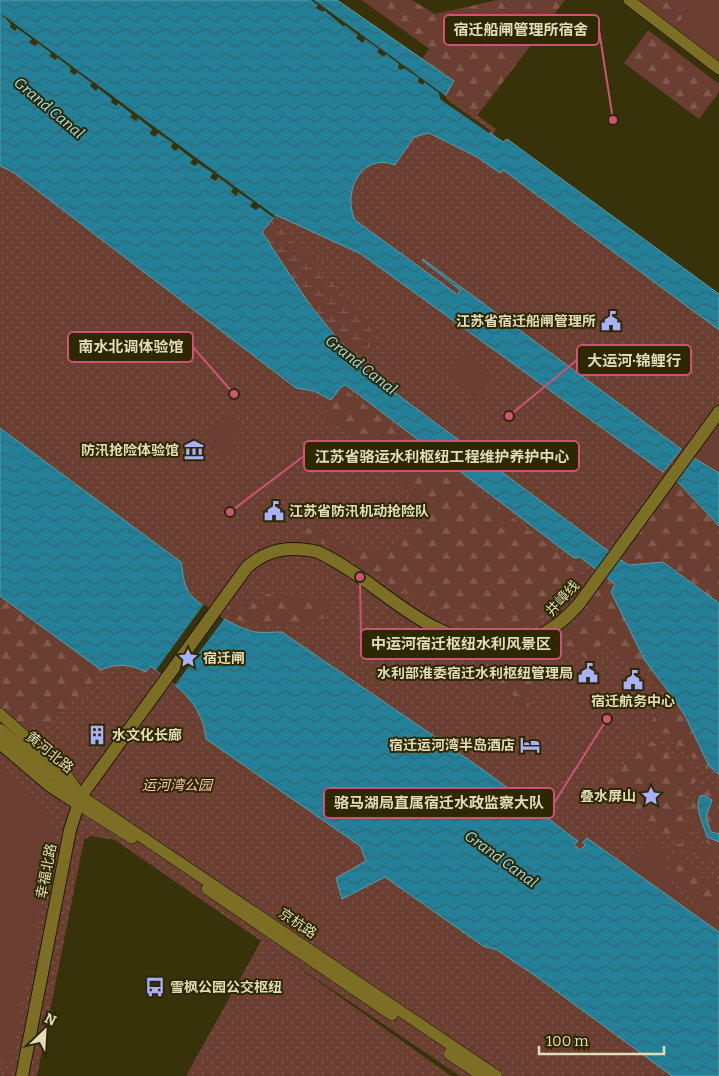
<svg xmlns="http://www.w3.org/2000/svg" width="719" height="1076" font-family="Bitter,'Noto Sans SC',serif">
  <defs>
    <pattern id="grass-dots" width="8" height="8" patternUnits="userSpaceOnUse" patternTransform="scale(1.25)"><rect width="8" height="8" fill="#6a3e30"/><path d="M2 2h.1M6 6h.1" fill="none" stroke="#7f594c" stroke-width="1.8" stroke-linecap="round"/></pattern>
    <pattern id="forest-firs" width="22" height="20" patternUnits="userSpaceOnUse" patternTransform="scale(1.25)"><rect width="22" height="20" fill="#6a3e30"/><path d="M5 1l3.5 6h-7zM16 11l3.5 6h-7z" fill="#7f594c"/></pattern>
    <pattern id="wetland-marsh" width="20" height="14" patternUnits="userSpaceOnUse" patternTransform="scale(1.25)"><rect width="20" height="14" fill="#6a3e30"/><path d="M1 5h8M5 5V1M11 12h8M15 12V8" fill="none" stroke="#7f594c"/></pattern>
    <pattern id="water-waves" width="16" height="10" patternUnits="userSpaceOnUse" patternTransform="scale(1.25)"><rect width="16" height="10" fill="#238098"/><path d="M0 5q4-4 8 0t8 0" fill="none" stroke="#306771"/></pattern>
  </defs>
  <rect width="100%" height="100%" fill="#38320a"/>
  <polygon fill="url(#grass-dots)" points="0,0 337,0 454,81 447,94 496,129 485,145 719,318 719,1076 460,1076 287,959 451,1076 186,1076 261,941 115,840 91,836 84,840 37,1076 0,1076"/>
  <g fill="url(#forest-firs)">
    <polygon points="362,0 412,0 435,14 497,0 565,0 477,116 446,94 454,81 422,59 429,49"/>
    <polygon points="636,0 695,0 674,30"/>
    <polygon points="648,30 719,84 719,92 699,119 624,63"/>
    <path d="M341 387 581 570 580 576 552 612 529 626 496 634 459 626 327 545 305 539V529L310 522C325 531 342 546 359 552 364 553 370 552 375 552 427 550 421 469 368 459 362 457 354 460 348 460L361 441 337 424H330L324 417 323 410Z"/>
    <polygon points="677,481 719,526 719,603 663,563 629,565 619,559"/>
    <path d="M605 576 615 585 645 661 686 718 709 766 706 769 666 736 659 735 647 726 657 714 660 716 673 703 672 700 606 639 587 660 576 650 564 655 525 699 531 705 524 706 472 656C489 649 506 652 524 648 564 641 583 606 605 576Z"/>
    <path d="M266 594 332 599C331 606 330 612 325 617 309 629 237 628 223 613L233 601 264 605Z"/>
    <polygon points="0,596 101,670 84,691 33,737 0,710"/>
    <path d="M649 740 677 756 701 778C673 797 689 812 691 838L677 841 671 835 654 831 607 785V780Z"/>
    <path d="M706 784 719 792V848C692 845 677 791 706 784Z"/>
    <polygon points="666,843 693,845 719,853 719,861 685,852 663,844"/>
    <path d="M672 855 691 862 692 866C706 871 705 885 719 881V917C697 901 664 887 672 855Z"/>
  </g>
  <polygon fill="url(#wetland-marsh)" points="269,224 282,229 352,305 377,337 377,340 355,362 308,302 262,232"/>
  <g fill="#6a3e30">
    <polygon points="695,0 719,0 719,65 674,30"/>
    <polygon points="462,352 495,376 479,399 446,374"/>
    <polygon points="227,412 245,426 223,456 204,442"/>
    <polygon points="719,424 719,473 694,458"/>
    <polygon points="0,766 41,802 49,813 54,833 12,1059 0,1059"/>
    <path d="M648 838 664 851C667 896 686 898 719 923V932L625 864Z"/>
  </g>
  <g fill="url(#water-waves)" stroke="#5c9ca2">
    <path d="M0 0H337L454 81 443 100 503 142 507 139 719 294V330L503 170 500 173 477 157 429 133 414 137 395 165C361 152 342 192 355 220L458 295 460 290 422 260 423 259 681 449 663 472 361 254 276 215 262 232 308 302 359 366 619 559 629 565 663 562 719 603V775L709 766 686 718 675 700 645 661 611 592 615 584 580 557 574 558 346 385 341 387 331 400 314 391 296 388 13 172 0 166Z"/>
    <path d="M0 428 181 562C183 571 183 581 187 589 193 604 239 629 255 632 263 633 273 632 282 632L485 771 578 841 574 845 580 850 585 845 583 842 587 838 719 932V1076H672L537 977 497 950 483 946 385 877 342 899 336 878 366 861 360 846 206 739C202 703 178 686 150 666L146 672C130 664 117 663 101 670L0 596Z"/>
    <polygon points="694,458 719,473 719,526 677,481"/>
    <path d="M704 795 712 800 706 817 711 832 719 834V842L707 837C704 826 694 808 700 796Z"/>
  </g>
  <g fill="#38320a">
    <polygon points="311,0 314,0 447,97 446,99 491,131 489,133 440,99 439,93 424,82 423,85 418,82 419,78 404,68 402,70 398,68 399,64 386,54 384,57 377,52 379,49 365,39 363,43 356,38 358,35 345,25 344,27 324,10 323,12 316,8 318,5"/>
    <polygon points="0,13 275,216 274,218 259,207 256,210 250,206 253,202 238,192 236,196 231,192 233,188 218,177 216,181 210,178 213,173 198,163 195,166 190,163 193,159 178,148 176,151 171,148 173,143 158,133 155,137 150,134 152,129 138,118 136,121 130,117 132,114 118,103 116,106 111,102 112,99 98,88 96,91 90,86 92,83 77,72 75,75 70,72 71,68 57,57 56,60 50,56 51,53 38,43 35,46 29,42 32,39 17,28 15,31 10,27 11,24"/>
    <polygon points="204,604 224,619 175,685 156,670"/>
  </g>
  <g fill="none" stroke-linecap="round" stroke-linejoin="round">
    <defs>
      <g id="tertiary">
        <polyline points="629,0 719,69"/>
        <polyline points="0,714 62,769 81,796 497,1076"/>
        <polyline points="78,804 132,838"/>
        <polyline points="207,889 392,1015"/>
        <polyline points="449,1054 482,1076"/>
      </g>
      <g id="secondary">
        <polyline points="0,730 81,796"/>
        <polyline points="0,743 49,785 78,804"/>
        <path d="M22 1076 70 830 81 796 247 567C269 548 291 546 318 552 382 582 425 645 501 644 535 643 558 628 579 604L719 412"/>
      </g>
    </defs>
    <use href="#tertiary" stroke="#1e1a04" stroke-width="12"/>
    <use href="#secondary" stroke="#1e1a04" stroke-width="14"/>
    <use href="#tertiary" stroke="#7c6f25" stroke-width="11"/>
    <use href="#secondary" stroke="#7c6f25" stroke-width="12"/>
  </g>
  <defs>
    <symbol id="civic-bare" viewBox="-9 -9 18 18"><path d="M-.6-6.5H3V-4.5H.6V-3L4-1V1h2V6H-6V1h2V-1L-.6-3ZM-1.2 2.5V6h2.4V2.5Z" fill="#a9b0fc" stroke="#2e2800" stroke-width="2.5" paint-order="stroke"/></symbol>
    <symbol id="museum-bare" viewBox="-9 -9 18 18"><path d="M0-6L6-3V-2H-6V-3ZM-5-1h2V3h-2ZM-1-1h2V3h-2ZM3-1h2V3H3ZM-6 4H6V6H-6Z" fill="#a9b0fc" stroke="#2e2800" stroke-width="2.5" paint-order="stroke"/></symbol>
    <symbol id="sight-bare" viewBox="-9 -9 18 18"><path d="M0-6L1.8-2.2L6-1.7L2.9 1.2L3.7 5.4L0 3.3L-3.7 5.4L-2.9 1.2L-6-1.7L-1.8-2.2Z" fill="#a9b0fc" stroke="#2e2800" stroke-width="2.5" paint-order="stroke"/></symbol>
    <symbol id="building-bare" viewBox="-9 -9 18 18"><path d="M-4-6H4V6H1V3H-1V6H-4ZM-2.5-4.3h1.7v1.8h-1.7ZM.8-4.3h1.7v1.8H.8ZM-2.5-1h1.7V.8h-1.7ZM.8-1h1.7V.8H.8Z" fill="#a9b0fc" stroke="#2e2800" stroke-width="2.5" paint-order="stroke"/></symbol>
    <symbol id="hotel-bare" viewBox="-9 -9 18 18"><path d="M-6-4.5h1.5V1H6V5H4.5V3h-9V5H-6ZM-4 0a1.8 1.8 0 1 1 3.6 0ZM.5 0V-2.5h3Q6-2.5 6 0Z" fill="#a9b0fc" stroke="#2e2800" stroke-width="2.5" paint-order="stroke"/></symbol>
    <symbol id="bus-bare" viewBox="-9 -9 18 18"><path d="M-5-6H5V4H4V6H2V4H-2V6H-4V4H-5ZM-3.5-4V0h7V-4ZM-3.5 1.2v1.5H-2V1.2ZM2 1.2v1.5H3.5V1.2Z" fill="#a9b0fc" stroke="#2e2800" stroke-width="2.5" paint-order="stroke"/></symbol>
  </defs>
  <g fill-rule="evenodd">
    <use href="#civic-bare" x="597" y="307" width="28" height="28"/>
    <use href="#museum-bare" x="180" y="436" width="28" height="28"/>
    <use href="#civic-bare" x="260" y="497" width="28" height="28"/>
    <use href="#sight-bare" x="174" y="644" width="28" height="28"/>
    <use href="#civic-bare" x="574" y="659" width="28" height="28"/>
    <use href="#civic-bare" x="619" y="666" width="28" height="28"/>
    <use href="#building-bare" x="83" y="721" width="28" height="28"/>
    <use href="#hotel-bare" x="516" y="731" width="28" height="28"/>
    <use href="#sight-bare" x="637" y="782" width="28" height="28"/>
    <use href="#bus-bare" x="141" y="973" width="28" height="28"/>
  </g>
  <g text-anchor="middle" stroke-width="4" stroke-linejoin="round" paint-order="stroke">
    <g font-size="14" font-weight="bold" fill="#e2dcb8" stroke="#2e2800" text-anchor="end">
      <text x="596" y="326">江苏省宿迁船闸管理所</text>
      <text x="179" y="455">防汛抢险体验馆</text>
      <text x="289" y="516" text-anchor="start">江苏省防汛机动抢险队</text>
      <text x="203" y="663" text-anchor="start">宿迁闸</text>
      <text x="573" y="678">水利部淮委宿迁水利枢纽管理局</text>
      <text x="633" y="706" text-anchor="middle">宿迁航务中心</text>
      <text x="112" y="740" text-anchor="start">水文化长廊</text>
      <text x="515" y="750">宿迁运河湾半岛酒店</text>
      <text x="636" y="801">叠水屏山</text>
      <text x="170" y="992" text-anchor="start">雪枫公园公交枢纽</text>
    </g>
    <g font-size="14" fill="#e2dcb8" stroke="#2e2800">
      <text transform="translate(562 598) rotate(-48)" y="5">井嶂线</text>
      <text transform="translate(50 752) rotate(39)" y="5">黄河北路</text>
      <text transform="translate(46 871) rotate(-79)" y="5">幸福北路</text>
      <text transform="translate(298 923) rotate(34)" y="5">京杭路</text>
    </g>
    <g font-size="14" font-style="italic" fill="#fec4b0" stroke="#2e2800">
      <text x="177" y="790">运河湾公园</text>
    </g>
    <g font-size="15" font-style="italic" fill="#9ee0f5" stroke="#2e2800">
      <text transform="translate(49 108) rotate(40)" y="5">Grand Canal</text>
      <text transform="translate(361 365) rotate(38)" y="5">Grand Canal</text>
      <text transform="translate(501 859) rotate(36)" y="5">Grand Canal</text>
    </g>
  </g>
  <path fill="none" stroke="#cc5377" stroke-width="2" d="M613 120L599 30M234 394L193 347M509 416L577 360M230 512L304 456M360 577L361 644M607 719L554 803"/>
  <g fill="#cc5377" stroke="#2e2800" stroke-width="2">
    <circle cx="613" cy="120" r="5"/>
    <circle cx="234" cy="394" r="5"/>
    <circle cx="509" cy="416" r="5"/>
    <circle cx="230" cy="512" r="5"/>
    <circle cx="360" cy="577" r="5"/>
    <circle cx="607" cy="719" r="5"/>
  </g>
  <g fill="#2e2800" stroke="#cc5377" stroke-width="2">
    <rect x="444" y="15" width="155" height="30" rx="5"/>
    <rect x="68" y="332" width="125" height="30" rx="5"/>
    <rect x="577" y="345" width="114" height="30" rx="5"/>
    <rect x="304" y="441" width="275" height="30" rx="5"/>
    <rect x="361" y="629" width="200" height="30" rx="5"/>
    <rect x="324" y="788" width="230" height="30" rx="5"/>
  </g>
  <g font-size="15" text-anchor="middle" font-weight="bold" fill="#e2dcb8">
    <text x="521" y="35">宿迁船闸管理所宿舍</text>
    <text x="131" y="352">南水北调体验馆</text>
    <text x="634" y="366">大运河·锦鲤行</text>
    <text x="442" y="462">江苏省骆运水利枢纽工程维护养护中心</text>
    <text x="461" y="649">中运河宿迁枢纽水利风景区</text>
    <text x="439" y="808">骆马湖局直属宿迁水政监察大队</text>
  </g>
  <g transform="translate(45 1031) rotate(25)" stroke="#2e2800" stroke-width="4" paint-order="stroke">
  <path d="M0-4L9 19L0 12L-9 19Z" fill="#e2dcb8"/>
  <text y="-8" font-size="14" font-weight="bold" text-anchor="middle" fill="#e2dcb8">N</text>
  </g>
  <path d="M539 1046v8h125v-8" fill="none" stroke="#e2dcb8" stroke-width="2.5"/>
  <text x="546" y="1046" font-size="15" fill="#e2dcb8" stroke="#2e2800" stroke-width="4" paint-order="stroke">100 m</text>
</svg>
